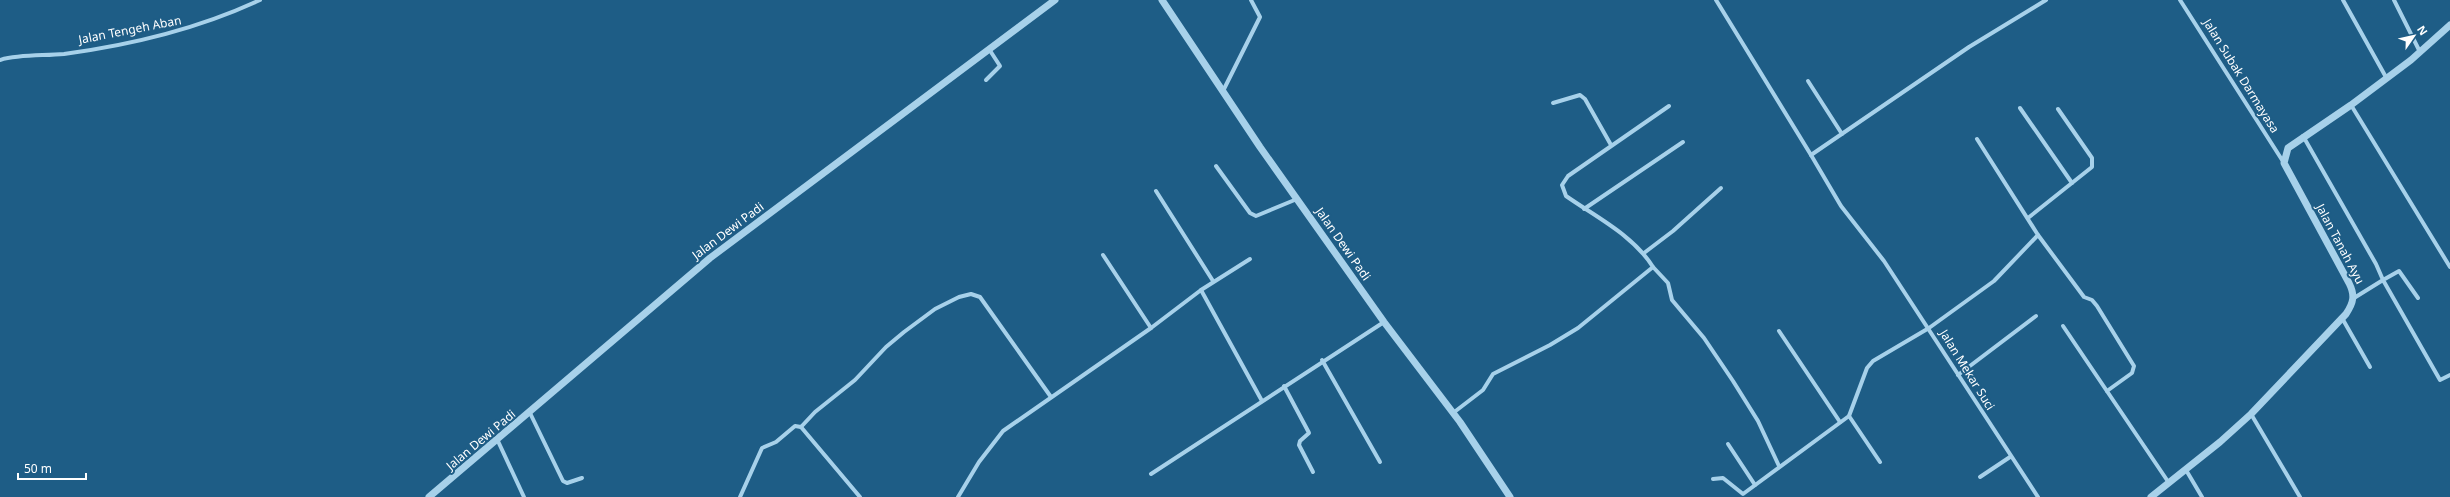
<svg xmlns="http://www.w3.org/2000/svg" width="2450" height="497" font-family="'Noto Sans',sans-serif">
  <rect width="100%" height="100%" fill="#1e5d86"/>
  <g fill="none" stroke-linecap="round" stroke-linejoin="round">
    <g stroke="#a7d1ea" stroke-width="4">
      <polyline points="1716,0 1811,155 1841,206 1884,261 2038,497"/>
      <polyline points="2180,0 2284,163"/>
      <polyline points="2343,0 2387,79"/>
      <polyline points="2394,0 2420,52"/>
      <path d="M0 60C20 54 43 56 64 54 131 45 198 29 260 0"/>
      <polyline points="986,80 1000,66 989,49"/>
      <polyline points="1808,81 1842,134"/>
      <polyline points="1223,91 1260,17 1251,0"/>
      <polyline points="1553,103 1580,95 1585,99 1611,145"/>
      <polyline points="2351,105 2450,267"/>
      <polyline points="2020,108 2072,183"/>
      <polyline points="2303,136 2376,264 2383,280 2354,298"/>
      <polyline points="1811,155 1969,47 2046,0"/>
      <polyline points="1216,166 1250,213 1256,216 1297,199"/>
      <polyline points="1156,191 1213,281"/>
      <polyline points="1584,209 1683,142"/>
      <polyline points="2028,218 2092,167 2092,158 2058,109"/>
      <polyline points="2038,235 2084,297 2092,300 2097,306 2134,366 2132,373 2107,391"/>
      <polyline points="1644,253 1673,231 1721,188"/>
      <polyline points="1103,255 1151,328"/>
      <polyline points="1653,267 1668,283 1672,300 1704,338 1733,381 1758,421 1779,466"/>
      <polyline points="1201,290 1250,259"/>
      <polyline points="2418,298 2399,271 2383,280 2440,380 2450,375"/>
      <polyline points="2342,318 2370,367"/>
      <polyline points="2063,326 2169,483"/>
      <polyline points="1779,331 1840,422"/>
      <polyline points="1322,360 1380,462"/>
      <polyline points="1958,375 2036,316"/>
      <polyline points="1284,386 1308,431 1309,433 1300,441 1299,445 1313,472"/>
      <polyline points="530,413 563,481 567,483 582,478"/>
      <path d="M1453 413 1483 390 1493 374 1550 345 1578 328 1653 267C1633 235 1596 217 1566 196L1562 185 1568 176 1669 106"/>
      <polyline points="2251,414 2300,497"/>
      <polyline points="1849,416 1867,368 1873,361 1929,328 1994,281 2038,235 1977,139"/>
      <polyline points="801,427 860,497"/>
      <polyline points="497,439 524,497"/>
      <polyline points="1728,444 1755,485"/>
      <polyline points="2186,470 2202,497"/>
      <polyline points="1151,474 1384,322"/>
      <polyline points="1980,477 2010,457"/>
      <polyline points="1713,479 1723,478 1743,494 1849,416 1880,462"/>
      <polyline points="740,497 762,448 776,442 795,426 801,427 815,412 855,380 886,347 904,332 935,309 959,297 971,294 980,297 1051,397"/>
      <polyline points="958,497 979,462 1003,431 1151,328 1201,290 1262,401"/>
    </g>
    <g stroke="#a7d1ea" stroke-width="7">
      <polyline points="1162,0 1260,147 1384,322 1460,422 1510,497"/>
      <polyline points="429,497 710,258 1055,0"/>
      <path d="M2151 497 2220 442 2251 414 2346 314C2354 302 2355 295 2349 283L2284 163 2288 148 2351 105 2411 60 2450 25"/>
    </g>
  </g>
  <g text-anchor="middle" stroke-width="4" stroke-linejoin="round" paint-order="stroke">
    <g font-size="12" fill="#fff" stroke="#1e5d86">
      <text transform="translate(130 30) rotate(-11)" y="4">Jalan Tengeh Aban</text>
      <text transform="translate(2241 76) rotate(58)" y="4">Jalan Subak Darmayasa</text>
      <text transform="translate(728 231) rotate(-37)" y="4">Jalan Dewi Padi</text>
      <text transform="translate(1343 244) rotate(55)" y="4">Jalan Dewi Padi</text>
      <text transform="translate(2340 244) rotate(62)" y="4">Jalan Tanah Ayu</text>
      <text transform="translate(1967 370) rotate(58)" y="4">Jalan Mekar Suci</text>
      <text transform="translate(481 440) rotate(-40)" y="4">Jalan Dewi Padi</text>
    </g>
  </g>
  <g transform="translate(2414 36) rotate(56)" stroke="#1e5d86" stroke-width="3" paint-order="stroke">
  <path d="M0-3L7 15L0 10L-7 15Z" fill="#ffffff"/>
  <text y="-6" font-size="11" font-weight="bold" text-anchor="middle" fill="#ffffff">N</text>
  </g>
  <path d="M18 473v6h68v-6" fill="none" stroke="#ffffff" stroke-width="2"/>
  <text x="24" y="473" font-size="12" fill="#ffffff" stroke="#1e5d86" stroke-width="3" paint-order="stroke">50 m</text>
</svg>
